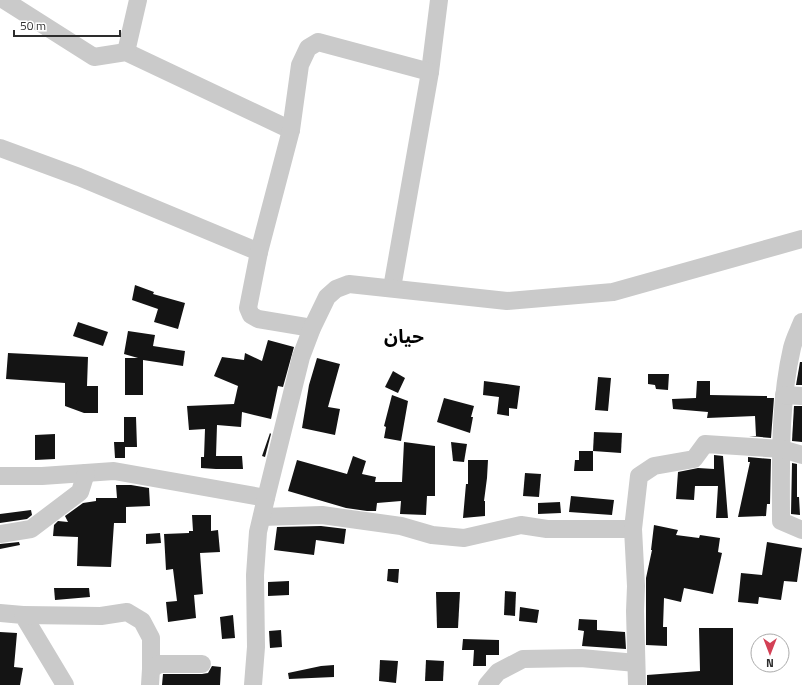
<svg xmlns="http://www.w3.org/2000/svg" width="802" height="685" font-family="'Titillium Web','Noto Sans Arabic',sans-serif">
  <rect width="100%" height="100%" fill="#fff"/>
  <g fill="#141414">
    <polygon points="135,285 154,292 153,294 185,303 178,329 154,322 158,309 132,300"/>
    <polygon points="78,322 108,332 103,346 73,336"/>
    <polygon points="128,331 155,335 153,346 185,351 183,366 143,360 143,395 125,395 125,358 138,358 124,354"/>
    <polygon points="268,340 294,347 283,387 278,386 271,419 242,412 241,427 217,425 216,456 242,456 243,469 216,469 201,468 201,457 204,457 205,429 189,430 187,406 234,404 238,386 214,376 222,357 244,360 245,353 262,361"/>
    <polygon points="8,353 88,357 87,386 98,386 98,413 84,413 65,406 65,383 6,379"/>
    <polygon points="317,358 340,364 328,407 340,409 335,435 302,428 309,385"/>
    <polygon points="800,362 802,362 802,385 796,385"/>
    <polygon points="393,371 405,378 398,393 385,387"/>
    <polygon points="648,374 669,374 668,390 656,389 655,385 648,384"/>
    <polygon points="598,377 611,378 608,411 595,410"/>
    <polygon points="484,381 520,386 517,409 509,408 509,416 497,414 499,397 483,395"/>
    <polygon points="697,381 710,381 710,395 767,396 767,398 774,398 771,438 749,436 756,436 755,416 707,418 708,412 673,409 672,399 696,398"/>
    <polygon points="392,395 408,401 401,441 384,438 386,427 384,426"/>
    <polygon points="444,398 474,406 471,417 473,417 470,433 437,422"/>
    <polygon points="794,406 802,406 802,442 792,441"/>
    <polygon points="124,417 136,417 137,447 125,447 125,458 115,458 114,442 124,442"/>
    <polygon points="594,432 622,433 621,453 593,451"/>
    <polygon points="270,433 271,434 265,457 262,456"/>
    <polygon points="55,434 55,459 35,460 35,435"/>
    <polygon points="404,442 435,446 435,496 427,496 426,515 400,514 401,501 377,503 376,511 367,511 346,508 288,491 297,460 347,474 353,456 366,461 362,474 376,477 375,482 402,482"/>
    <polygon points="451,442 467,444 464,462 453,461"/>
    <polygon points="579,451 593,451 593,471 574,471 575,460 579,460"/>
    <polygon points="714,455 723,456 728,518 716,518 718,486 695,486 694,500 676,499 678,472 698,468 714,469"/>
    <polygon points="748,457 771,459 770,504 767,504 766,516 738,517 750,462 748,462"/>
    <polygon points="468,460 488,460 487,478 484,501 485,501 485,516 463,518 466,484 468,484"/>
    <polygon points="792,463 797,464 797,497 799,497 800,515 791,514"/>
    <polygon points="525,473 541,474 539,497 523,496"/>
    <polygon points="116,485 131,485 149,488 150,506 126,507 126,523 114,523 111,567 77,566 78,537 53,536 54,525 58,521 68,522 65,516 83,503 96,501 96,498 117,498"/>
    <polygon points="571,496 614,500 612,515 569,512"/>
    <polygon points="560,502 561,513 538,514 538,503"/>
    <polygon points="31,510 32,515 27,519 0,523 0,514"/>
    <polygon points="192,515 211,515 211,531 218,530 220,552 200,553 203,594 194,595 196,618 168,622 166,602 177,601 173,569 166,570 164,534 189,533 189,531 193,531"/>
    <polygon points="654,525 678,530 676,535 699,538 700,535 720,538 718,552 722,553 713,594 684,588 681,602 664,598 663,627 667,627 667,646 646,645 646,578 652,550 651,550"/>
    <polygon points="321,526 346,529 344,544 316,540 314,555 274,550 277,527"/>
    <polygon points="160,533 161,543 146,544 146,534"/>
    <polygon points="19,542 20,545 0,549 0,544"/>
    <polygon points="767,542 802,548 797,582 784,581 781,600 759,597 758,604 738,602 741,573 762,575"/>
    <polygon points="388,569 399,569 398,583 387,581"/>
    <polygon points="289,581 289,595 268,596 268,582"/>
    <polygon points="54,588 89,588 90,597 55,600"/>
    <polygon points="505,591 516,592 515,616 504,615"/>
    <polygon points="436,592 460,592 458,628 437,628"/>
    <polygon points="520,607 539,610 537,623 519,621"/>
    <polygon points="233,615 235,638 222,639 220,617"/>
    <polygon points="579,619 597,620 597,630 625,632 626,649 582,646 584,631 578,630"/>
    <polygon points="699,628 733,628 733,685 647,685 647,675 700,671"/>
    <polygon points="281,630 282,647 270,648 269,631"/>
    <polygon points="0,632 17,633 14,667 23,668 20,685 0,685"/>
    <polygon points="463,639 499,640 499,655 486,655 486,666 473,666 474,650 462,650"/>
    <polygon points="380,660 398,661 396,683 379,681"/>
    <polygon points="426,660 444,661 443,681 425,681"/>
    <polygon points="334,665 334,677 289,679 288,673 321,666"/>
    <polygon points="212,666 221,667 220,685 162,685 163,674 202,674 208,673"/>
  </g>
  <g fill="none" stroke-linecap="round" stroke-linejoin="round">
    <g stroke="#cacaca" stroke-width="18">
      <polyline points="4,0 94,57 126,52 291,130"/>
      <polyline points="126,52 138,0"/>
      <polyline points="0,148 79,177 259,252"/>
      <polyline points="392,288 430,72 439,0"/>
      <path d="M802 322C799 330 794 339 792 348 779 404 781 464 781 521L802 530"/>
      <polyline points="312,328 258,319 251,315 248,308 259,252 291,130 300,65 308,48 318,42 430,72"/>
      <polyline points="784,395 802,396"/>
      <polyline points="0,476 42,476 114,471 266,498"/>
      <polyline points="262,517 322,515 401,526 432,535 464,538 521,525 547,529 633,529"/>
      <polyline points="0,534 31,529 80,492 86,473"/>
      <polyline points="0,613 23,615 65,685"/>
      <polyline points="23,615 101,616 127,612 142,621 151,638 151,669 150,685"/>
      <polyline points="151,669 160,664 202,664"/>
      <polyline points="253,685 256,647 255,575 258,532 266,498 301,357 312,328 327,297 336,289 349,284 507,301 613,292 802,239"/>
      <polyline points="487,685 498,672 523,659 581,658 636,663"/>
      <polyline points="637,685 635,611 636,586 633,529 639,476 654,466 694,459 705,444 782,449 802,455"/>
    </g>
  </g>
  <g text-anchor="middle" stroke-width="4" stroke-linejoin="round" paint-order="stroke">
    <g font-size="19" font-weight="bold" fill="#000" stroke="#fff">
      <text x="404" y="343">حيان</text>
    </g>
  </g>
  <g transform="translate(770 653) rotate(180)"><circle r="19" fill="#ffffff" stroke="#ababab"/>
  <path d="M0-3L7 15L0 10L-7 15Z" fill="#d34055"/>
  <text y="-6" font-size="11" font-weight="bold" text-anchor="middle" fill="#2d2d2d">N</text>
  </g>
  <path d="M14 30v6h106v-6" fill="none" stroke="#2d2d2d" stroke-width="2"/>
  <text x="20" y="30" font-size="12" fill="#2d2d2d" stroke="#ffffff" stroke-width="3" paint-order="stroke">50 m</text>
</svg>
